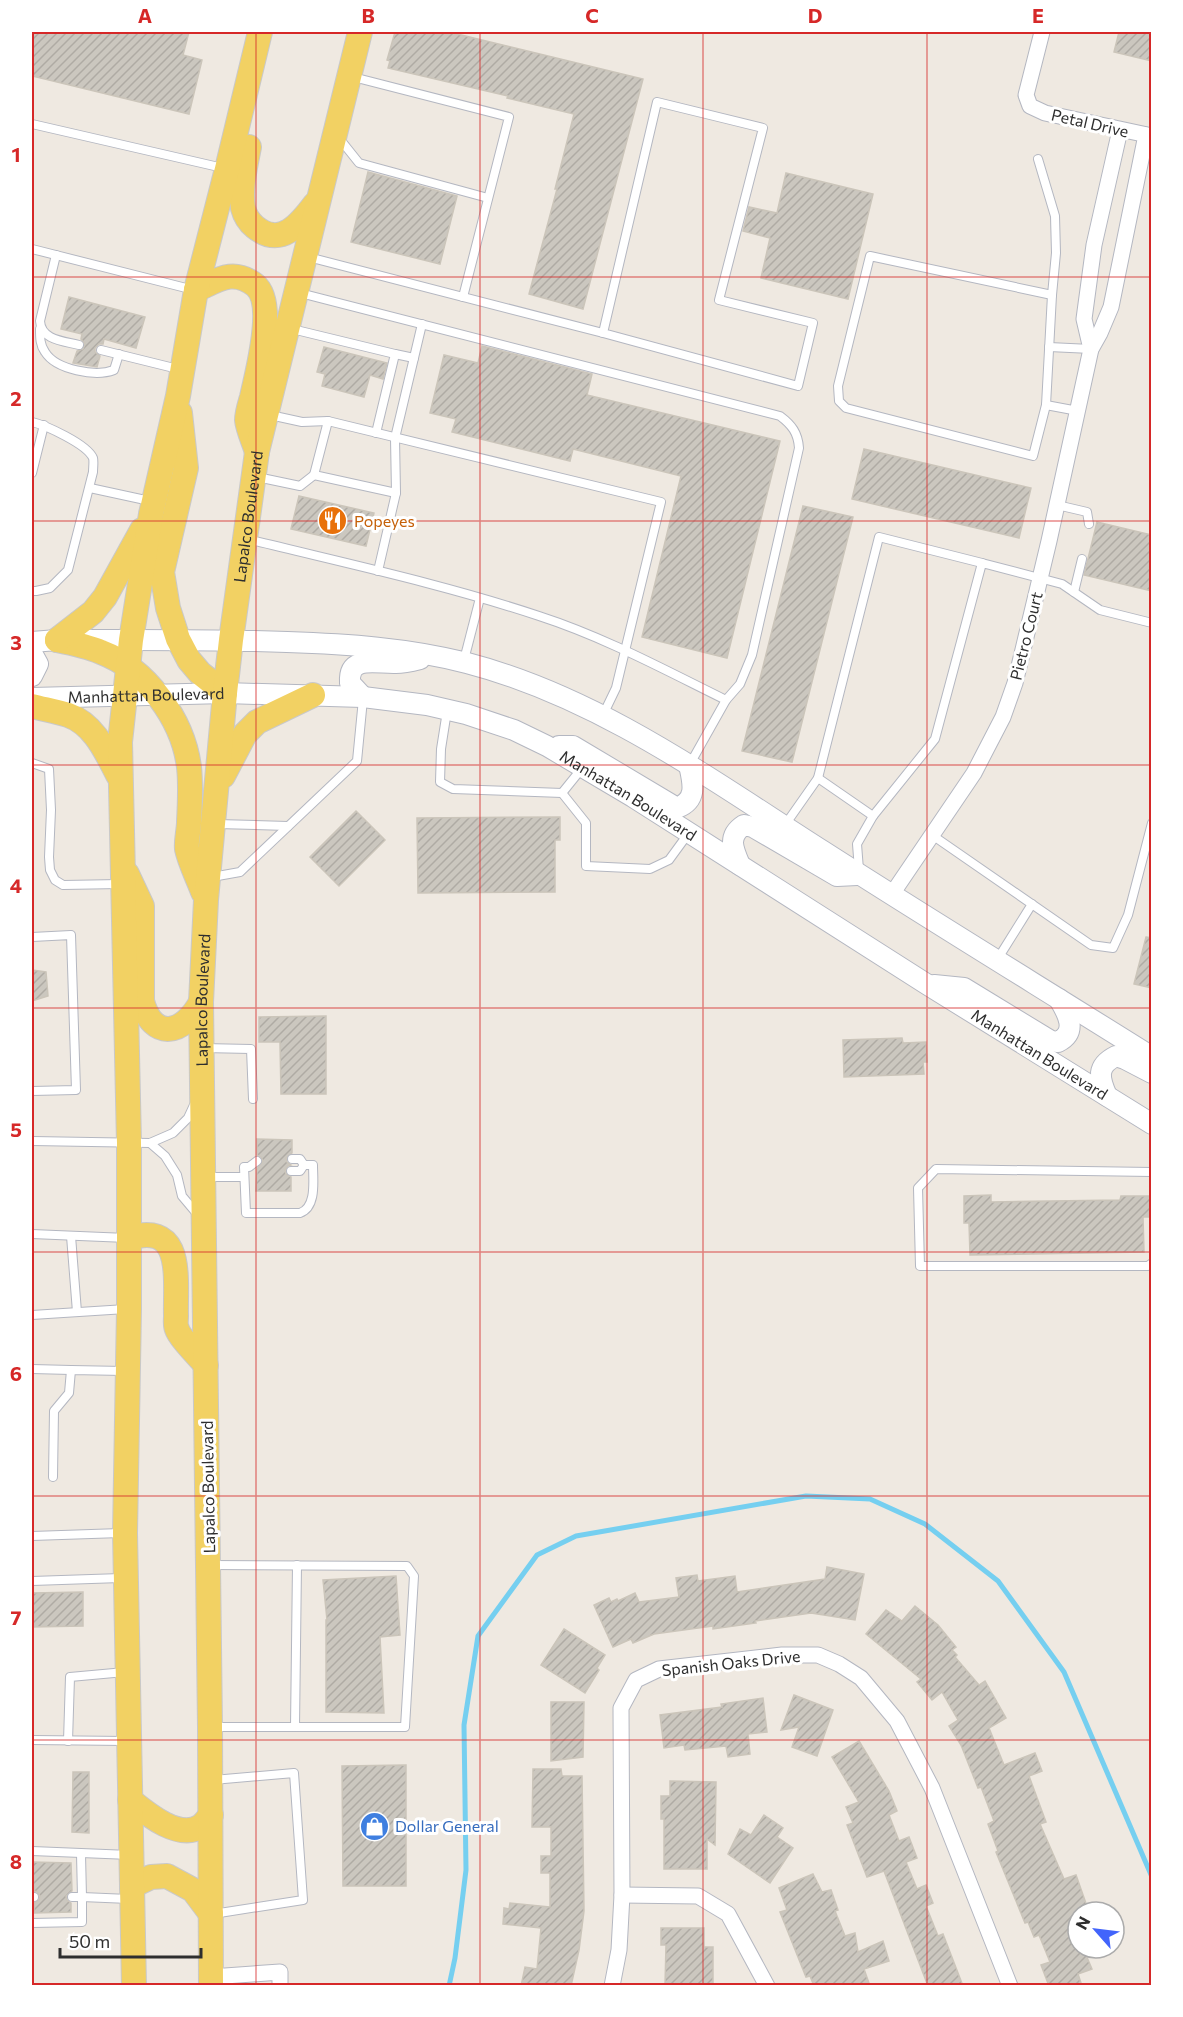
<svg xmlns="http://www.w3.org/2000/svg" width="1183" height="2017" font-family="Commissioner,sans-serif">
  <defs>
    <pattern id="building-hatch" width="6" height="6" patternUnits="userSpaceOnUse" patternTransform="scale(1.5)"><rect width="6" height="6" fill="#cbc7bf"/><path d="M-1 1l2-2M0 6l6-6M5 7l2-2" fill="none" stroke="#afaba4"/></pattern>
  </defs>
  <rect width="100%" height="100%" fill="#efe9e1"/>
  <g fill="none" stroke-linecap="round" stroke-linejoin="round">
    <polyline stroke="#75cff0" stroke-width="5" points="449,1986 455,1958 466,1870 464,1725 478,1636 537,1555 576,1536 806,1496 870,1499 925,1524 998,1581 1064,1672 1152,1877"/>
  </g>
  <g fill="url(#building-hatch)" stroke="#cbc5ba" stroke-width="1.5">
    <polygon points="32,32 189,32 183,55 202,60 189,114 32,76"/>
    <polygon points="395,32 449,32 643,79 583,309 529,294 557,189 555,189 574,114 507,98 508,96 388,68 390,61 387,60"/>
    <polygon points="1119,32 1152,32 1152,61 1114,52"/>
    <polygon points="368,172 457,196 440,264 351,242"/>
    <polygon points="786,173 873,194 848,299 761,278 770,238 743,231 749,207 777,213"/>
    <polygon points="69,297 145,317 136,348 104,339 103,344 99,344 95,348 95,352 100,356 97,367 73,363 77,351 83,349 85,344 81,339 82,334 61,329"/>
    <polygon points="482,346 592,374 587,395 780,441 727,658 642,637 681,476 573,449 570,461 452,432 456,419 430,413 444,355 478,363"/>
    <polygon points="324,347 387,363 383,379 370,375 364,397 322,386 325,374 317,372"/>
    <polygon points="864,449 1031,488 1019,538 852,499"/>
    <polygon points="299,496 374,513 366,546 291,529"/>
    <polygon points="803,506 853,517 792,762 742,751"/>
    <polygon points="1097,522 1152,535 1152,591 1084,575"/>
    <polygon points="356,811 385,840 339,886 310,857"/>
    <polygon points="560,817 560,840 555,840 555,892 418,893 417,818"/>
    <polygon points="1146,937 1152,938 1152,988 1134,984"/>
    <polygon points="32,970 46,972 48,996 32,1001"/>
    <polygon points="326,1016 326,1094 281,1094 280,1042 259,1042 259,1017"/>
    <polygon points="902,1038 903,1043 926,1042 927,1062 923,1062 924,1074 844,1077 843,1040"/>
    <polygon points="257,1139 292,1140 292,1153 286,1158 287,1162 291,1165 288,1166 285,1170 286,1174 291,1177 291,1191 256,1191 257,1169 263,1161 261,1157 257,1155"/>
    <polygon points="991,1195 991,1202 1120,1200 1121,1196 1151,1196 1151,1217 1143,1217 1144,1252 970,1255 969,1223 964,1223 964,1196"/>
    <polygon points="827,1567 864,1574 855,1620 811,1613 755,1621 756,1623 713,1629 713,1626 654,1634 633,1643 631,1639 613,1647 594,1605 609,1598 611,1602 617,1599 618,1601 635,1593 639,1602 679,1597 676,1578 697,1575 698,1581 735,1576 737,1592 825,1579"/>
    <polygon points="396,1576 400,1635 380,1637 384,1713 326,1712 326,1620 327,1620 323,1580"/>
    <polygon points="83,1592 83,1626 32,1627 32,1593"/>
    <polygon points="915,1606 938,1625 956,1647 952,1650 957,1655 955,1657 979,1685 985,1681 993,1695 1006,1718 989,1728 1004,1765 1035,1753 1042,1771 1029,1776 1046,1822 1040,1824 1064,1879 1076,1875 1089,1912 1078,1912 1078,1948 1083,1948 1092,1969 1078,1974 1082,1986 1049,1986 1041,1965 1050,1962 1039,1935 1034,1937 1028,1922 1025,1923 996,1852 998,1851 988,1824 994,1821 981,1787 978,1788 961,1745 949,1726 958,1720 942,1692 932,1700 917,1682 921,1679 866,1634 886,1610 902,1621"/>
    <polygon points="564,1629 605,1655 597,1668 599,1670 585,1693 541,1665"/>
    <polygon points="794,1695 833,1710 817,1756 792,1747 799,1727 781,1730"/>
    <polygon points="763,1698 767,1732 748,1734 750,1754 728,1757 726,1746 685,1750 684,1745 664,1748 660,1715 722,1707 721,1704"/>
    <polygon points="551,1702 584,1702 583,1757 551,1761"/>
    <polygon points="859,1741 889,1791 897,1811 889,1815 899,1841 909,1837 917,1858 906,1862 917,1889 926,1885 933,1903 926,1906 938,1936 943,1934 963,1986 928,1986 884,1871 867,1877 847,1825 853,1823 846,1807 859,1802 832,1757"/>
    <polygon points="406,1765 406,1886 343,1886 342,1766"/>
    <polygon points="533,1769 561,1769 562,1776 582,1776 584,1911 579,1950 571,1986 521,1986 525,1967 537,1969 541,1928 503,1924 504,1908 509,1909 510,1903 550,1907 550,1873 541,1873 541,1856 551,1856 551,1827 532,1827"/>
    <polygon points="73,1772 89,1772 89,1833 72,1832"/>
    <polygon points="670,1781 716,1782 715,1845 707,1839 707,1869 664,1869 664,1819 661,1819 661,1796 670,1796"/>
    <polygon points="764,1815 783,1828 777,1837 793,1848 770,1883 728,1854 740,1829 751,1835"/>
    <polygon points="32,1862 71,1863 72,1891 66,1896 67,1900 71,1903 71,1912 34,1913 34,1903 39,1900 40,1896 37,1892 34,1891"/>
    <polygon points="813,1874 822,1892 831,1890 838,1910 835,1911 845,1936 855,1933 858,1952 883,1941 889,1961 864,1969 870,1986 814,1986 810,1976 806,1977 780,1912 787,1910 779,1888"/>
    <polygon points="661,1928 704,1928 704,1947 713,1947 713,1986 665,1986 666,1945 661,1945"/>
  </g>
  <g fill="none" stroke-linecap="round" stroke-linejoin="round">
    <defs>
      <g id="service">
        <polyline points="353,77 509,117 463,297"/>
        <polygon points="657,102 763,128 719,300 813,323 798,386 603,333"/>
        <polyline points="32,124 223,168"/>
        <polyline points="339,138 359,163 488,198"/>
        <polyline points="1038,159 1055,216 1056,253 1052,295 870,256 838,386 839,401 846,408 1033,456 1046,405 1078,411"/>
        <polyline points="32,249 194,290"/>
        <path d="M56 255 40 321C41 340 63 341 79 345"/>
        <polyline points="308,257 603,333"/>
        <path d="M300 293 780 416C792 425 798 433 799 448L752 655 740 684 726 700"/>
        <path d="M40 329C40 338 40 345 45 352 56 370 96 377 114 370L119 354"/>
        <polyline points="292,329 395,354 376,433"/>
        <polyline points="1049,347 1091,349"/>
        <polyline points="101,350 178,369"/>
        <polyline points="395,354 414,358"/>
        <polyline points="1046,405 1052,295"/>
        <polyline points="270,415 302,422 328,421"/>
        <path d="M32 422C45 425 87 444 93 458 94 461 93 468 93 472L68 570 50 588 36 591H32"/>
        <polyline points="32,473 44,425"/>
        <polyline points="257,477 300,486 314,475"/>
        <polyline points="90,488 150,501"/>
        <polyline points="396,493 314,475 328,421 661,502 616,688 603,715"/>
        <polyline points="1057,505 1087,512 1089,524"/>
        <path d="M247 539C344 563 443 584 539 616 604 637 665 670 726 700L690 764"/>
        <polyline points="378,571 396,493 395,438 422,324"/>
        <polyline points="1074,592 1082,559"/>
        <polyline points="464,660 480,598"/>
        <polyline points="447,711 441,749 440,782 453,789 562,793 583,767"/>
        <polyline points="32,763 49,769 51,810 49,857 50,870 55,880 63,885 120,884"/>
        <polyline points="818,778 879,537 982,563"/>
        <polyline points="562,793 586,823 586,866 650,869 669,860 688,834"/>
        <polyline points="873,816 935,739 982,563 1062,584 1100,610 1152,623"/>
        <polyline points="217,824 288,826"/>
        <polyline points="785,825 818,778 873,816 857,844 859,870"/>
        <polyline points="932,835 1091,945 1113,948 1128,915 1152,823"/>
        <polyline points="212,877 240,872 357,761 363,699"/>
        <polyline points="32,937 71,935 76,1090 32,1091"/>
        <polyline points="997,960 1032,904"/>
        <polyline points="203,1048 251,1049 253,1099"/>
        <polyline points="32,1141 150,1143 173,1133 188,1118 194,1105"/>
        <polyline points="150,1143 165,1156 177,1175 182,1196 198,1215"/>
        <polyline points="292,1159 300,1159 304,1165"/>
        <path d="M257 1161 249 1167H244L246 1213H300C317 1207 313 1180 313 1165H304L300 1171H291"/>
        <polyline points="1152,1172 936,1169 918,1188 920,1266 1148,1266 1152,1263"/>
        <polyline points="205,1177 244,1177"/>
        <polyline points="32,1234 127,1238"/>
        <polyline points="71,1236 77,1312"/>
        <polyline points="32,1315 126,1309"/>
        <polyline points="32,1369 71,1370"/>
        <polyline points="53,1477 54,1411 69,1393 71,1370 124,1371"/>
        <polyline points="32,1536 121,1533"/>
        <polyline points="210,1565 407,1566 414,1576 405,1727 214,1727"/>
        <polyline points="32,1581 121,1578"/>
        <polyline points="295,1727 297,1565"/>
        <polyline points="32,1740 126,1741"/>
        <polyline points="68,1741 70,1677 125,1672"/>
        <polyline points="32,1851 130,1855"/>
        <polyline points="32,1897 34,1897"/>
        <polyline points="72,1897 82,1897 81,1854"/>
        <polyline points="213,1914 303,1900 294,1773 213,1780"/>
        <polyline points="32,1923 82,1922 82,1897 129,1899"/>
      </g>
      <g id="minor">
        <polyline points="1042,32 1026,95 1030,106 1045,113 1152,136"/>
        <polyline points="1091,349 1084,319 1094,245 1120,130"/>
        <polyline points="892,894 974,773 1003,717 1015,683 1049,541 1091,349 1100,333 1111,307 1146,135"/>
        <polyline points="622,1895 698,1896 728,1914 767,1986"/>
        <polyline points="211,1977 280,1972 280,1986"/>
        <polyline points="612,1986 619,1950 622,1895 621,1708 636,1680 659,1669 782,1655 818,1655 839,1664 861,1678 897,1721 932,1788 1010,1986"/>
      </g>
      <g id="tertiary">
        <path d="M32 642 57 640C134 640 210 639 287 642 347 644 408 648 467 663 598 697 710 779 823 851 932 921 1042 988 1152 1057"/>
        <polyline points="32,653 38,664 32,676"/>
        <path d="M363 697 350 683C348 654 377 664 396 663 404 663 412 661 420 659"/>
        <path id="s1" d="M32 698 225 693 363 697 427 705 466 714 514 730 547 746 633 797 928 985 1152 1124"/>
        <path d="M559 746H573L677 808C698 800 693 783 689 765"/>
        <path d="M740 865C733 849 727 836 744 825L753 827 837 876 857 875"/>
        <path d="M934 985 964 988 1051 1041 1058 1042C1078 1032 1068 1014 1059 999"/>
        <path d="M1107 1096C1099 1078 1096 1066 1116 1056L1125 1059 1152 1073"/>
      </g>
      <g id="primary">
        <path d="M249 147C245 167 240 188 243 208 245 216 249 222 255 227 281 248 300 224 315 204"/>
        <path d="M196 290C218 280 233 268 255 285 277 303 257 373 252 397 250 404 247 413 247 420 248 430 254 442 257 452"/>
        <polyline points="180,413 186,468 162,572 168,608 178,639 189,660 200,673 225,693"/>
        <path d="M57 640C72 643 87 646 101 652 146 669 183 719 189 767 191 785 190 803 189 822 189 830 186 841 187 849 190 863 198 878 203 892"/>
        <polyline points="57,640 93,612 105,597 142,530"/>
        <path d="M32 706C43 709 56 711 68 715 94 724 106 752 118 775"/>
        <polyline points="223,776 245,734 257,722 313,695"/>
        <path d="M127 874 142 906V1001C153 1042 184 1034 201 1002"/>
        <path d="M129 1238C185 1221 175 1279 176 1316 176 1320 175 1326 177 1329 179 1337 200 1358 206 1365"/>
        <path d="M130 1800C146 1813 179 1841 201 1826 205 1823 208 1818 211 1815"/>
        <polyline points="132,1886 151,1877 167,1876 193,1890 211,1914"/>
        <polyline points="134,1986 125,1533 129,1309 129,1143 120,742 131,640 151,514 178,396 196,290 227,169 260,32"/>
        <path id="s2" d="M211 1986 210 1727 201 1002 206 900 225 693 231 640 257 452 360 32"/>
      </g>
    </defs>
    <use href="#service" stroke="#b4b7c1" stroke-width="10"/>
    <use href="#minor" stroke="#b4b7c1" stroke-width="17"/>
    <use href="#tertiary" stroke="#b4b7c1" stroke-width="22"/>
    <use href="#primary" stroke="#c9c9c9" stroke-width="26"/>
    <use href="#service" stroke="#fff" stroke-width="8"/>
    <use href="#minor" stroke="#fff" stroke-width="15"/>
    <use href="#tertiary" stroke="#fff" stroke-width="20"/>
    <use href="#primary" stroke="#f2d163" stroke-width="24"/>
  </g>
  <path fill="none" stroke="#d62828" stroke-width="1.5" stroke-opacity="0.55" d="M256 32V1986M480 32V1986M703 32V1986M927 32V1986M32 277H1152M32 521H1152M32 765H1152M32 1008H1152M32 1252H1152M32 1496H1152M32 1740H1152"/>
  <defs>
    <symbol id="restaurant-disc" viewBox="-11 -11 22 22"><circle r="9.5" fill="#e8710a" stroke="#fff"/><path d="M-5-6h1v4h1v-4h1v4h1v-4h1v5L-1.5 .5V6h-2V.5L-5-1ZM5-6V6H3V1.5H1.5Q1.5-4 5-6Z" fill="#fff"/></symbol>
    <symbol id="shop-disc" viewBox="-11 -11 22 22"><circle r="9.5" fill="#3f7fe0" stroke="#fff"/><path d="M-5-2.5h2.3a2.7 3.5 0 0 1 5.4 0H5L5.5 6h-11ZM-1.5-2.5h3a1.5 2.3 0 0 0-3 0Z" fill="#fff"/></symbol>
  </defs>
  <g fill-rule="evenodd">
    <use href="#restaurant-disc" x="316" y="504" width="33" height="33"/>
    <use href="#shop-disc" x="358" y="1810" width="33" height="33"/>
  </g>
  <g text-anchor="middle" stroke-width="6" stroke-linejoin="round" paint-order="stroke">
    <g font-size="16" fill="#2e2e2e" stroke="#fff">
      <text transform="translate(1090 123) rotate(13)" y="6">Petal Drive</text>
      <text dy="6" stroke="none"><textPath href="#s2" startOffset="1472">Lapalco Boulevard</textPath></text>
      <text transform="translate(1026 636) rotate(-76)" y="6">Pietro Court</text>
      <text dy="6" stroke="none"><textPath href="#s1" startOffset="114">Manhattan Boulevard</textPath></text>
      <text dy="6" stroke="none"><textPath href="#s1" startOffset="618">Manhattan Boulevard</textPath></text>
      <text dy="6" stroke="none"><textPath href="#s2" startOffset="986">Lapalco Boulevard</textPath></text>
      <text dy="6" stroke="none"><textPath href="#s1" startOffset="1104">Manhattan Boulevard</textPath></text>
      <text transform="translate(208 1487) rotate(-91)" y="6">Lapalco Boulevard</text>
      <text transform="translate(731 1663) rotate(-6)" y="6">Spanish Oaks Drive</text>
    </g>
    <g font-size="16" fill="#c56008" stroke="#fff" text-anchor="start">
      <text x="354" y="527">Popeyes</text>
    </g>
    <g font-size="16" fill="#366cbe" stroke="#fff" text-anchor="start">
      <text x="395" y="1832">Dollar General</text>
    </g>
  </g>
  <rect width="1183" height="2017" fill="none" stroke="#ffffff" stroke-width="66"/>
  <g transform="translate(1096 1930) rotate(298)"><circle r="28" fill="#ffffff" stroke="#ababab" stroke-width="1.5"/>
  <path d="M0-4.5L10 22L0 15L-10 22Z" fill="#4264fb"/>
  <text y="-9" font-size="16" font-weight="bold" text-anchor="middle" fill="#2e2e2e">N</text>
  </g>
  <path d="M60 1948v9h141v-9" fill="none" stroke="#2e2e2e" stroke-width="3"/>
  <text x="69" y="1948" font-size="18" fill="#2e2e2e" stroke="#ffffff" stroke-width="4.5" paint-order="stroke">50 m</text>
  <rect x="33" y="33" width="1117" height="1951" fill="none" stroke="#d62828" stroke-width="2"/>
  <g font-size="20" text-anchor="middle" font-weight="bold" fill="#d62828">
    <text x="145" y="23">A</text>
    <text x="368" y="23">B</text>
    <text x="592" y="23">C</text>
    <text x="815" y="23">D</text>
    <text x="1038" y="23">E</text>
    <text x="16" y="162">1</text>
    <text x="16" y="406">2</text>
    <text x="16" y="650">3</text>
    <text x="16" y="893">4</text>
    <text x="16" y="1137">5</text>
    <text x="16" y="1381">6</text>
    <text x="16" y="1625">7</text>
    <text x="16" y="1869">8</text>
  </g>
</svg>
